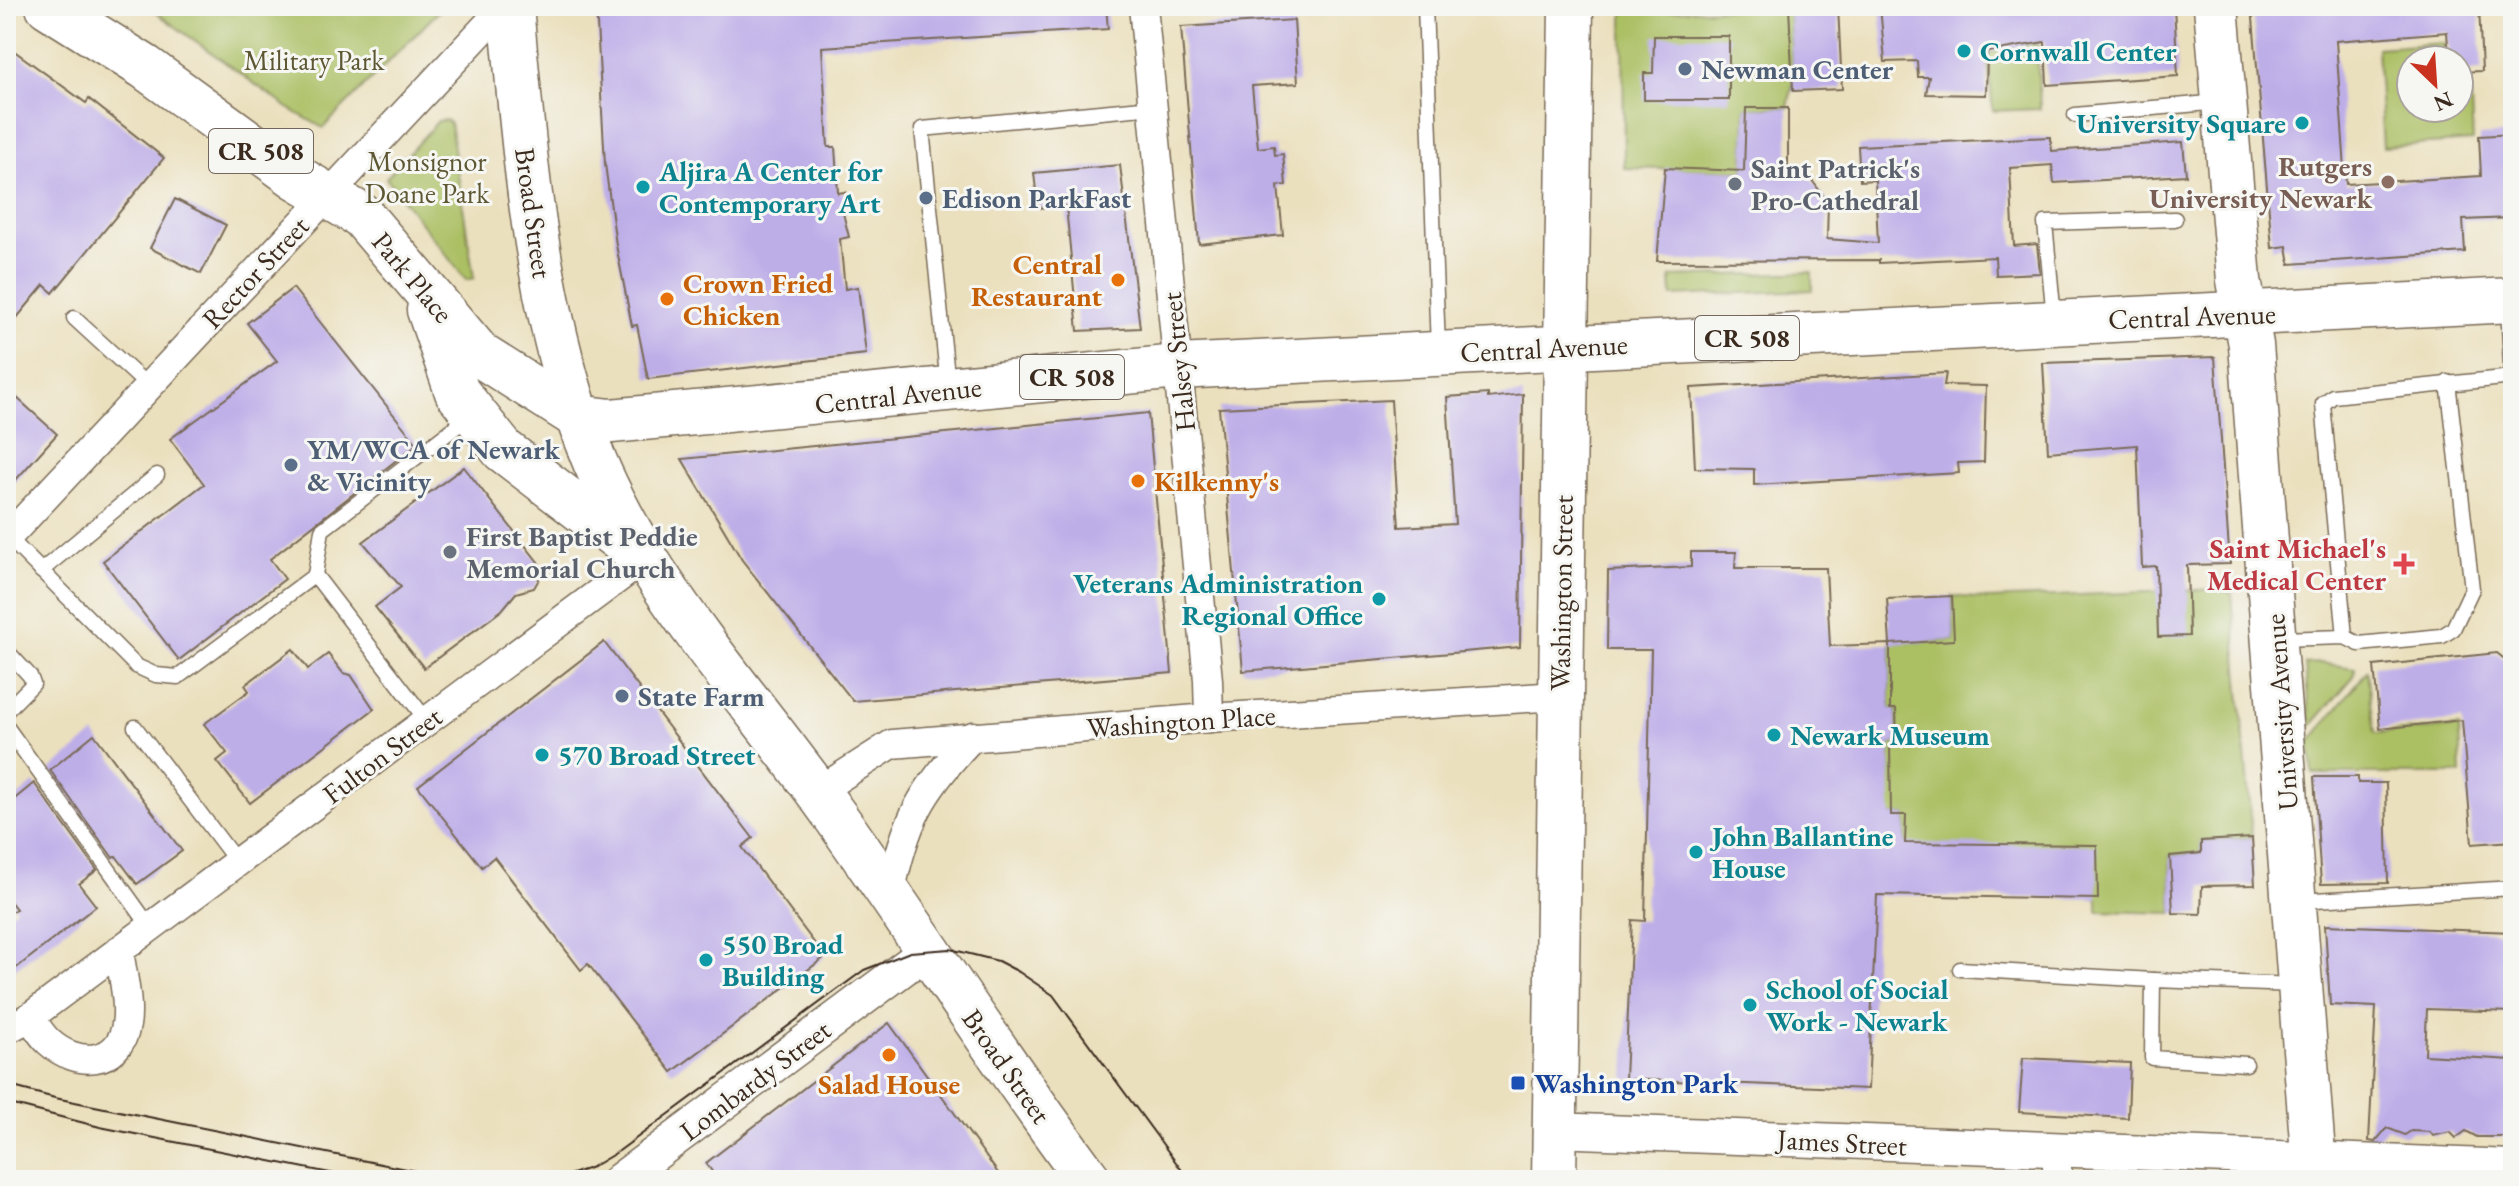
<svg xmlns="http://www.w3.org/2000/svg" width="2519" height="1186" font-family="'EB Garamond',serif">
  <rect width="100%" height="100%" fill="#f6f6f2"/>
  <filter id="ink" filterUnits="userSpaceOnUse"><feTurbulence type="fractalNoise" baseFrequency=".0125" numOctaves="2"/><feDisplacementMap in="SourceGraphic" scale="16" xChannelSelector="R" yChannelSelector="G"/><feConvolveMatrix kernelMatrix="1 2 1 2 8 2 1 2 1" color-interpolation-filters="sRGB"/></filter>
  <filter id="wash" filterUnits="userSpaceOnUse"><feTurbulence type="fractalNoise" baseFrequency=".006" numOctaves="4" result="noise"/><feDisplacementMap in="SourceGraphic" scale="32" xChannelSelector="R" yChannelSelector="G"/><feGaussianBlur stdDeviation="1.8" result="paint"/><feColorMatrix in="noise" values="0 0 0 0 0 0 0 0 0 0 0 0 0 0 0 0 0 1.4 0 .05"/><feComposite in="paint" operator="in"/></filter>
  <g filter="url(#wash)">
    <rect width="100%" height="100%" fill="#ebe0be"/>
    <g fill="#abbf63" stroke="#737440" stroke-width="2">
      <polygon points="147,6 440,6 440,10 323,128 288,108"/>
      <polygon points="2007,6 2035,6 2040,109 1993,111 1987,52 2009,49"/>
      <polygon points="1789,7 1793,82 1788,108 1746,108 1744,171 1624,168 1623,12"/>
      <polygon points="2444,43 2445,60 2411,60 2411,108 2459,108 2459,82 2470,81 2473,141 2383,147 2377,48"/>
      <polygon points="446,120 450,123 474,278 466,280 386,178 438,121"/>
      <polygon points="1812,272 1812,290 1672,296 1671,277"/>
      <polygon points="2217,589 2232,593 2252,838 2201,841 2201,853 2170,856 2173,913 2098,911 2098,899 1905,843 1906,815 1888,815 1890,744 1897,743 1896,710 1890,709 1890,643 1954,640 1952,596 1988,599"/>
      <polygon points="2320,663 2355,668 2354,676 2310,727 2305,664"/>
      <polygon points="2367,671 2375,733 2459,727 2461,774 2313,774 2310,742"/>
    </g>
    <g id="blocks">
      <g fill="#beaee8">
        <polygon points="596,6 1106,6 1108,29 822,47 828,147 835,147 838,193 845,192 847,213 843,213 849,237 840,239 845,289 858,287 866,354 648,379 637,325 632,326 616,245 605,164"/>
        <polygon points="1838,6 1842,89 1793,91 1789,7"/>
        <polygon points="1880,6 2174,6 2178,76 2047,85 2045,42 1987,52 1986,95 1926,94 1929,77 1918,77 1917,61 1885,62"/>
        <polygon points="2252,6 2479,6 2482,71 2459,72 2459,60 2449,60 2447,32 2336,41 2346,184 2481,176 2479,136 2513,134 2511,218 2463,220 2465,252 2290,264 2287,246 2272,248"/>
        <polygon points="1294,20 1298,83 1252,86 1258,148 1274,146 1275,155 1283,154 1286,185 1278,186 1283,235 1199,244 1181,27"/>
        <polygon points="1654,36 1729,36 1729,100 1644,100 1644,73 1653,73"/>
        <polygon points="6,45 86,103 89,99 164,158 53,293 44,285 6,331"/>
        <polygon points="1746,108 1788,108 1788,172 1811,179 1828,202 1827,239 1878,243 1875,180 1860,181 1858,146 2050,137 2052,151 2183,142 2186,175 2054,183 2052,165 2010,168 2014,246 2037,244 2040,273 1996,275 1995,257 1879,263 1879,260 1657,261 1665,168 1744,171"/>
        <polygon points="1120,165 1140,328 1078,331 1066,206 1038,208 1034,173"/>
        <polygon points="175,199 226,225 201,274 150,248"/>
        <polygon points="293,288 417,444 270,559 285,579 179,660 103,561 204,484 170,439 277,361 247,323"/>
        <polygon points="2215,357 2230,564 2187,565 2189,636 2158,637 2156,566 2142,567 2137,445 2048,452 2043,363"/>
        <polygon points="1946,373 1944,385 1986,386 1984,462 1958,463 1959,473 1754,485 1754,469 1695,468 1691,388"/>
        <polygon points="6,388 57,434 6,491"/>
        <polygon points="1488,394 1488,398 1523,394 1520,647 1243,671 1219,408 1391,400 1399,527 1455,524 1447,397"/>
        <polygon points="1148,413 1172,673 853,701 742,560 682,459"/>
        <polygon points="464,467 538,562 542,574 534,588 516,593 502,610 424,668 375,607 401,587 363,542"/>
        <polygon points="1691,552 1736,552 1735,568 1826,568 1830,646 1890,644 1890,709 1896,709 1897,743 1890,744 1891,815 1906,815 1905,843 2097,845 2098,899 1877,895 1868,1089 1625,1079 1632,920 1645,921 1651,650 1607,650 1608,571 1691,567"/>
        <polygon points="1952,596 1954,640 1890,644 1887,599"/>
        <polygon points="604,642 753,838 742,847 825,957 672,1072 588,964 581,970 494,857 482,867 418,786"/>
        <polygon points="293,649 308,669 328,654 343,673 351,675 374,709 250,803 217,761 227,753 204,724 249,691 245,685"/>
        <polygon points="2497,653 2513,666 2513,841 2472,844 2462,720 2380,729 2374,666"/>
        <polygon points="94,734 182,851 137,884 116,856 113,858 50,770"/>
        <polygon points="2314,777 2358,777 2358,783 2386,783 2388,883 2321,884"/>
        <polygon points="34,783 97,870 79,884 96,906 6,976 6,915 16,909 6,896 6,806"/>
        <polygon points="2252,838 2255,885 2202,886 2201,914 2173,913 2170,856 2201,853 2201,841"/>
        <polygon points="2325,925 2513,932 2513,1012 2427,1009 2425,1055 2513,1060 2513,1137 2477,1137 2466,1131 2456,1138 2450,1132 2433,1136 2430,1132 2411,1131 2405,1135 2387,1128 2375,1142 2369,1141 2376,1007 2330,1005"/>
        <polygon points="889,1023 1003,1180 718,1180 706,1163"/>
        <polygon points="2023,1058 2130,1063 2128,1118 2019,1112"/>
      </g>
    </g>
  </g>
  <g filter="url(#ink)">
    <use href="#blocks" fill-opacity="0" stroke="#796a56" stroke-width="2"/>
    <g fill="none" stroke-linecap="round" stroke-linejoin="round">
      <defs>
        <g id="service">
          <polyline points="1425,6 1438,348"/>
          <polyline points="2075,115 2220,102"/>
          <polyline points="2508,305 2513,411"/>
          <polyline points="74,318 149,387"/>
          <polyline points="2054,318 2045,223 2175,219"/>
          <polyline points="948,386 922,129 1153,107"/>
          <polyline points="8,537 136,666 156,675 178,677 315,575"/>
          <polyline points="41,571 157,475"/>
          <polyline points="2345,637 2323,404 2333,396 2513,377"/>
          <polyline points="2280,639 2345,637 2359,644 2442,636 2453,629 2472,589 2448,382"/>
          <polyline points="6,650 30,676 33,684 6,711"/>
          <polyline points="427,721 315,575 322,530 457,426 463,412"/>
          <polyline points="6,726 150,927"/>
          <polyline points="135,727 237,862"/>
          <polyline points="2299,901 2513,888"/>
          <polyline points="1960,969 2153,980"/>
          <polyline points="2246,1064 2152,1058 2153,980 2297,985"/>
        </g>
        <g id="minor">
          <polyline points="1143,6 1208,680 1209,718"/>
          <polyline points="6,539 505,6"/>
          <polyline points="817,792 892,744 1209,718 1559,696"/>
          <path d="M890 895C905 820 921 791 973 736"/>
          <path d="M119 950C122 973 130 1003 126 1025 119 1066 76 1067 49 1042 42 1036 36 1026 30 1017L644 559"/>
          <polyline points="6,1030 30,1017"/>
          <polyline points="2057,1152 2057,1180"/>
        </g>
        <g id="tertiary">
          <polyline points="1554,1130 2513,1167"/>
          <polyline points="620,1180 928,950"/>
        </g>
        <g id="primary">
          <polyline points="48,6 145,67 296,177 362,216 480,355 578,417 611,421 1178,367 2513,300"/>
          <path d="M511 6C523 144 534 284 578 417 628 570 744 687 835 816 921 937 1000 1061 1089 1180"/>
          <polyline points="2216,6 2239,280 2251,345 2315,1180"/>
          <polyline points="429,310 457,392 503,450 635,551"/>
          <polyline points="1554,1180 1571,6"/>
        </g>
      </defs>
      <use href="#service" stroke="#796a56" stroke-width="17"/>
      <use href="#minor" stroke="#796a56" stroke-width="31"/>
      <use href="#tertiary" stroke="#796a56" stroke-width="37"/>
      <use href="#primary" stroke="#796a56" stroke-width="47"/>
      <use href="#service" stroke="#fff" stroke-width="14"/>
      <use href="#minor" stroke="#fff" stroke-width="28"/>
      <use href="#tertiary" stroke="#fff" stroke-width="34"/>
      <use href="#primary" stroke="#fff" stroke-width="44"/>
      <g stroke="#3b2a1e" stroke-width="2">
        <polyline points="6,1085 55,1098 460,1180"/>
        <polyline points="6,1103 100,1127 365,1180"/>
        <polyline points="555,1180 592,1167 619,1151 864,970 910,952 950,949 998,961 1019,972 1053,995 1189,1180"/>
      </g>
    </g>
  </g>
  <g fill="#0f9aa8" stroke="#f6f6f2" stroke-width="3">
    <circle cx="1964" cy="51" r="8"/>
    <circle cx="2302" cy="123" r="8"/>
    <circle cx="643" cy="187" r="8"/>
    <circle cx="1379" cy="599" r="8"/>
    <circle cx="1774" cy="735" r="8"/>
    <circle cx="542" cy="755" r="8"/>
    <circle cx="1696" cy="852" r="8"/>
    <circle cx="706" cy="960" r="8"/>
    <circle cx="1750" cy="1005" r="8"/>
  </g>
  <g fill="#5c6f8a" stroke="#f6f6f2" stroke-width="3">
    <circle cx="1685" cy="69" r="8"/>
    <circle cx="926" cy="198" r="8"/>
    <circle cx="291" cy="465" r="8"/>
    <circle cx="622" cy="696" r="8"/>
  </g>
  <circle fill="#8d6e63" stroke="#f6f6f2" stroke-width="3" cx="2388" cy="182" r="8"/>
  <g fill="#6b7280" stroke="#f6f6f2" stroke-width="3">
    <circle cx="1735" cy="184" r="8"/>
    <circle cx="450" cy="552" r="8"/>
  </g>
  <g fill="#e8710a" stroke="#f6f6f2" stroke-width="3">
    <circle cx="1118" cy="280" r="8"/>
    <circle cx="667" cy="299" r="8"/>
    <circle cx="1138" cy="481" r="8"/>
    <circle cx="889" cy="1055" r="8"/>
  </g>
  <path fill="#e0444e" stroke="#f6f6f2" stroke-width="3" d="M2400 552h8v8h8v8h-8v8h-8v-8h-8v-8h8z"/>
  <rect fill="#1a4fb4" stroke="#f6f6f2" stroke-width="3" x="1510" y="1075" width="16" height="16" rx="4"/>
  <g text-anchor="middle" stroke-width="6" stroke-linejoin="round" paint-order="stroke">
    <g fill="#f6f6f2" stroke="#73675e" stroke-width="2">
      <rect x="209" y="129" width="104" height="44" rx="6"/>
      <rect x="1695" y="316" width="104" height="44" rx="6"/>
      <rect x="1020" y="355" width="104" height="44" rx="6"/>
    </g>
    <g font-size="26" font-weight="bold" fill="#3b2a1e">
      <text x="261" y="160">CR 508</text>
      <text x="1747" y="347">CR 508</text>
      <text x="1072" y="386">CR 508</text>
    </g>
    <g font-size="28" font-weight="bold" fill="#0d838f" stroke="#f6f6f2" text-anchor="start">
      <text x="1980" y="61">Cornwall Center</text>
      <text x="2286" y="133" text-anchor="end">University Square</text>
      <text x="659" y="181">Aljira A Center for<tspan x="659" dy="32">Contemporary Art</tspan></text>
      <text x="1363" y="593" text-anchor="end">Veterans Administration<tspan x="1363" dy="32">Regional Office</tspan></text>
      <text x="1790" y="745">Newark Museum</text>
      <text x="558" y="765">570 Broad Street</text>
      <text x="1712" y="846">John Ballantine<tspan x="1712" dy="32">House</tspan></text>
      <text x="722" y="954">550 Broad<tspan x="722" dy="32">Building</tspan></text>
      <text x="1766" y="999">School of Social<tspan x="1766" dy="32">Work - Newark</tspan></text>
    </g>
    <g font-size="28" fill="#5d5733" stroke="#f6f6f2">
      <text x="314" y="70">Military Park</text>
      <text x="427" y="171">Monsignor<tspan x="427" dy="32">Doane Park</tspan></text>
    </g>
    <g font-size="28" font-weight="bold" fill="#4e5e75" stroke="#f6f6f2" text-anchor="start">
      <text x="1701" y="79">Newman Center</text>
      <text x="942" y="208">Edison ParkFast</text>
      <text x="307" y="459">YM/WCA of Newark<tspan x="307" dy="32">&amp; Vicinity</tspan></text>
      <text x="638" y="706">State Farm</text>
    </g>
    <g font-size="28" font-weight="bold" fill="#785e54" stroke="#f6f6f2" text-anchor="end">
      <text x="2372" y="176">Rutgers<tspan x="2372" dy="32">University Newark</tspan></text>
    </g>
    <g font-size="28" font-weight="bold" fill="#5b616d" stroke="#f6f6f2" text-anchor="start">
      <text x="1751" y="178">Saint Patrick's<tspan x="1751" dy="32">Pro-Cathedral</tspan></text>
      <text x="466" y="546">First Baptist Peddie<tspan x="466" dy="32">Memorial Church</tspan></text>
    </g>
    <g font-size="28" fill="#3b2a1e" stroke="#f6f6f2">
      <text transform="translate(534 213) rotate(82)" y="10">Broad Street</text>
      <text transform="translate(255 272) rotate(-47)" y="10">Rector Street</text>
      <text transform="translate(413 277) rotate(50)" y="10">Park Place</text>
      <text transform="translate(2192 316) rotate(-2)" y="10">Central Avenue</text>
      <text transform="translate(1544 348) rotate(-3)" y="10">Central Avenue</text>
      <text transform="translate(1178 362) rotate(-96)" y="10">Halsey Street</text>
      <text transform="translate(898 395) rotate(-6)" y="10">Central Avenue</text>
      <text transform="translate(1561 593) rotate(-89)" y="10">Washington Street</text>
      <text transform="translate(2281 712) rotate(-94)" y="10">University Avenue</text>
      <text transform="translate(1181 721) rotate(-4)" y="10">Washington Place</text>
      <text transform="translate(382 755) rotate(-37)" y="10">Fulton Street</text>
      <text transform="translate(1007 1066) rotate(55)" y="10">Broad Street</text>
      <text transform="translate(755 1080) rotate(-37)" y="10">Lombardy Street</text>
      <text transform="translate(1842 1142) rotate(3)" y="10">James Street</text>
    </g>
    <g font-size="28" font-weight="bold" fill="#c56008" stroke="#f6f6f2" text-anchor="start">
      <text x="1102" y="274" text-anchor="end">Central<tspan x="1102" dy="32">Restaurant</tspan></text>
      <text x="683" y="293">Crown Fried<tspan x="683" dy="32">Chicken</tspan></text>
      <text x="1154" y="491">Kilkenny's</text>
      <text x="889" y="1094" text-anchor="middle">Salad House</text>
    </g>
    <g font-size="28" font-weight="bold" fill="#be3a42" stroke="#f6f6f2" text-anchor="end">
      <text x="2386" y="558">Saint Michael's<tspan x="2386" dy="32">Medical Center</tspan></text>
    </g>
    <g font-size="28" font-weight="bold" fill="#164399" stroke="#f6f6f2" text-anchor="start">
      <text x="1534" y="1093">Washington Park</text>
    </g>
  </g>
  <rect width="2519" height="1186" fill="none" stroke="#f6f6f2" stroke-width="32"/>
  <g transform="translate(2435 84) rotate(155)"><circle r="38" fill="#f6f6f2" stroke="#aba49d" stroke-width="2"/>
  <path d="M0-6L14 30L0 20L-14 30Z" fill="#c8321e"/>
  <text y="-12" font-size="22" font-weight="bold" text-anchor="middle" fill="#3b2a1e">N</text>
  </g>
</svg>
